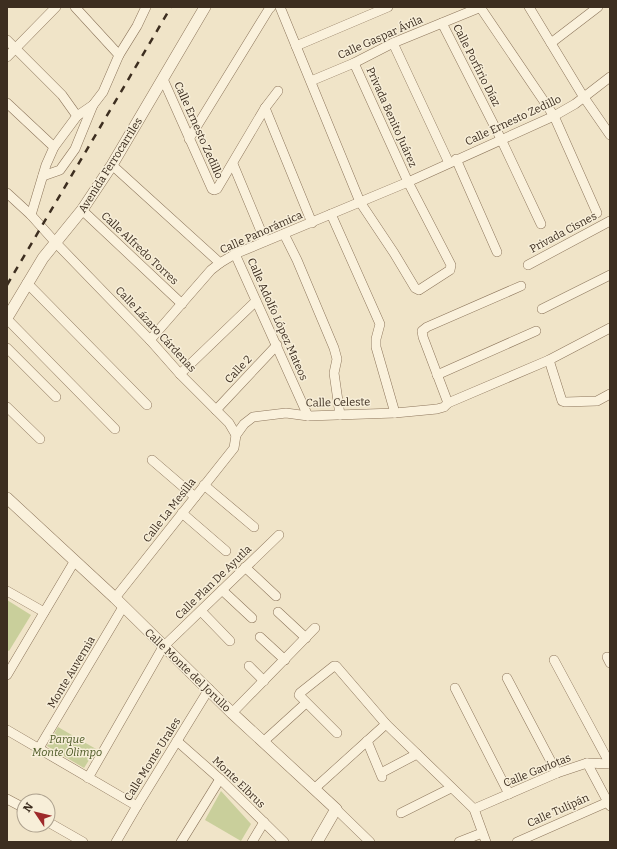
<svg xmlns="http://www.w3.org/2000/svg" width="617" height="849" font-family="Bitter,serif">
  <rect width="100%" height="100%" fill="#f0e4c8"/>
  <g fill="#c9cf9b">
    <polygon points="7,600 31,615 9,651 7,650"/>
    <polygon points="58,727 96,749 84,768 47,746"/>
    <polygon points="221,791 251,824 241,841 205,820"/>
  </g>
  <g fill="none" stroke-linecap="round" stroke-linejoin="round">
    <defs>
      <g id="minor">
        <polyline points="75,7 119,55"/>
        <polyline points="280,7 360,202 394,253 415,288 419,290 450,270 451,265 408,182 354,63"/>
        <polyline points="480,7 554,116 597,213"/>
        <polyline points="529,7 583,96 610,135"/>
        <polyline points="442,23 501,139 541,224"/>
        <polyline points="7,40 62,95 77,116"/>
        <polyline points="393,43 449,163"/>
        <polyline points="551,43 598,7"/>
        <polyline points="296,46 388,7"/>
        <polyline points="7,57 56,7"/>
        <polyline points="163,79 212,189 214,190 217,189 265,108 278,91"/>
        <polyline points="311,81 354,63 393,43 481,7"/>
        <polyline points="7,103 54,147"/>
        <polyline points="265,108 312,223"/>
        <polyline points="189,139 269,9 271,7"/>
        <polyline points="456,159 497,252"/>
        <polyline points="233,164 265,241"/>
        <polyline points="112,165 220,263"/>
        <polyline points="43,176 60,170 75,149 93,105"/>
        <polyline points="7,193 31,215 55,242 150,340 180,374 229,423 236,435"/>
        <polyline points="82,210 182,304"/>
        <polyline points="331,214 380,324 376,339 376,347 395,413"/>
        <polyline points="31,215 46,165 54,147 77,116 93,105 103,92 119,55 137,26 146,7"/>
        <polyline points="284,234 297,260 334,348 337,359 334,373 340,415"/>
        <polyline points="235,254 308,416"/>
        <polyline points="528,265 610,221"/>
        <polyline points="27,283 147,405"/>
        <polyline points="542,309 610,275"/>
        <polyline points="7,319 115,429"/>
        <polyline points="150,340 211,270 220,263 235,254 408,182 554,116 575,104 610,77"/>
        <polyline points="7,348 56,397"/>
        <polyline points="549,360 562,401 565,402 597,401 610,394"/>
        <polyline points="180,374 256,301"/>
        <polyline points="437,375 536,331"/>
        <polyline points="448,403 423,337 422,331 427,327 521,286"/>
        <polyline points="7,407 40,439"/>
        <polyline points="216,410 277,345"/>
        <polyline points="152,460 195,497"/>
        <polyline points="204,485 254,527"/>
        <polyline points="182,513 226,551"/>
        <polyline points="245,567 276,596"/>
        <polyline points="222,590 252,618"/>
        <polyline points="7,591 44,612"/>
        <polyline points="115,598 234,448 236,435 244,424 253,417 286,413 308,416 395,413 437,409 444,407 448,403 549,360 610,328"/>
        <polyline points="201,611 230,641"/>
        <polyline points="278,612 306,638"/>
        <polyline points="260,637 285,660"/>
        <polyline points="607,657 610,663"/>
        <polyline points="554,660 610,764"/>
        <polyline points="249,666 264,681"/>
        <polyline points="7,675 74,562"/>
        <polyline points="507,678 557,773"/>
        <polyline points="455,688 509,794"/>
        <polyline points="232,713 315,628"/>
        <polyline points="7,730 137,806"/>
        <polyline points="337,733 299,695 300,693 334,666 336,666 386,724 474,809 486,842"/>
        <polyline points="177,741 220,779 284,842"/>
        <polyline points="367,741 382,777"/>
        <polyline points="263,742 306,703"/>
        <polyline points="39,748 123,607"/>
        <polyline points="587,763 610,806"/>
        <polyline points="381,773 417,754"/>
        <polyline points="88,778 163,647 279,535"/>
        <polyline points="314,789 386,724"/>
        <polyline points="7,799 24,808"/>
        <polyline points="336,809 370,842"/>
        <polyline points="474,809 557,773 587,763 610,764"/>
        <polyline points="401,813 451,788"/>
        <polyline points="48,822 83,842"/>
        <polyline points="116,842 137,806 209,689"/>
        <polyline points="181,842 220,779"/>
        <polyline points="252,842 264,822"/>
        <polyline points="459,842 482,833"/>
        <polyline points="517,842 610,801"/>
      </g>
      <g id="tertiary">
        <polyline points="7,318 43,258 82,210 112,165 205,7"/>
        <polyline points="7,498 115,598 232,713 336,809 317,842"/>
      </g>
    </defs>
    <use href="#minor" stroke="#8d765c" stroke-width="10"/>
    <use href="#tertiary" stroke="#8d765c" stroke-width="12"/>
    <use href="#minor" stroke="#faf1dc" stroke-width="9"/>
    <use href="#tertiary" stroke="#faf1dc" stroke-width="11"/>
    <polyline stroke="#3d2e20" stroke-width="2.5" stroke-dasharray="7 7" stroke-linecap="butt" points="7,285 171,7"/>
  </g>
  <g text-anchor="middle" stroke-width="3" stroke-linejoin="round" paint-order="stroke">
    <g font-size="11" fill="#3d2e20" stroke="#f7eed8">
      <text transform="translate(380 37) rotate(-24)" y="4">Calle Gaspar Ávila</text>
      <text transform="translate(477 65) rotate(63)" y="4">Calle Porfirio Díaz</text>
      <text transform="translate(392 117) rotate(66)" y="4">Privada Benito Juárez</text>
      <text transform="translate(513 120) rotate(-25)" y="4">Calle Ernesto Zedillo</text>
      <text transform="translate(199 130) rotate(66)" y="4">Calle Ernesto Zedillo</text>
      <text transform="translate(110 165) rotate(-58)" y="4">Avenida Ferrocarriles</text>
      <text transform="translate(261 232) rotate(-24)" y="4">Calle Panorámica</text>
      <text transform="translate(563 232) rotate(-28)" y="4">Privada Cisnes</text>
      <text transform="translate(140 248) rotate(43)" y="4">Calle Alfredo Torres</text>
      <text transform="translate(278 319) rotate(66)" y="4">Calle Adolfo López Mateos</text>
      <text transform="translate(156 329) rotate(47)" y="4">Calle Lázaro Cárdenas</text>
      <text transform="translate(238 369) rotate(-47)" y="4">Calle 2</text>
      <text transform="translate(338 402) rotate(-1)" y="4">Calle Celeste</text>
      <text transform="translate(169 510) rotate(-52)" y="4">Calle La Mesilla</text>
      <text transform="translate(213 582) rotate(-44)" y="4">Calle Plan De Ayutla</text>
      <text transform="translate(188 670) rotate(44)" y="4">Calle Monte del Jorullo</text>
      <text transform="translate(71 672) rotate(-59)" y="4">Monte Auvernia</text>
      <text transform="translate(152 759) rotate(-58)" y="4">Calle Monte Urales</text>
      <text transform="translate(537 770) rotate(-22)" y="4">Calle Gaviotas</text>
      <text transform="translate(239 782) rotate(44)" y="4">Monte Elbrus</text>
      <text transform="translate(558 810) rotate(-24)" y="4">Calle Tulipán</text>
    </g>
    <g font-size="11" font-style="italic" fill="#4d5a26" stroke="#f7eed8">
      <text x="67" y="743">Parque<tspan x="67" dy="13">Monte Olimpo</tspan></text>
    </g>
  </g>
  <rect width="617" height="849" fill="none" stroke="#3d2e20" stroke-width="16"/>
  <g transform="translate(36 813) rotate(305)"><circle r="19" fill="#f7eed8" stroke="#ada18e"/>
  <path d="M0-3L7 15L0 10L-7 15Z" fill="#9e2a2b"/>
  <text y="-6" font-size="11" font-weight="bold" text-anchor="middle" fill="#3d2e20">N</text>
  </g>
</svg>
